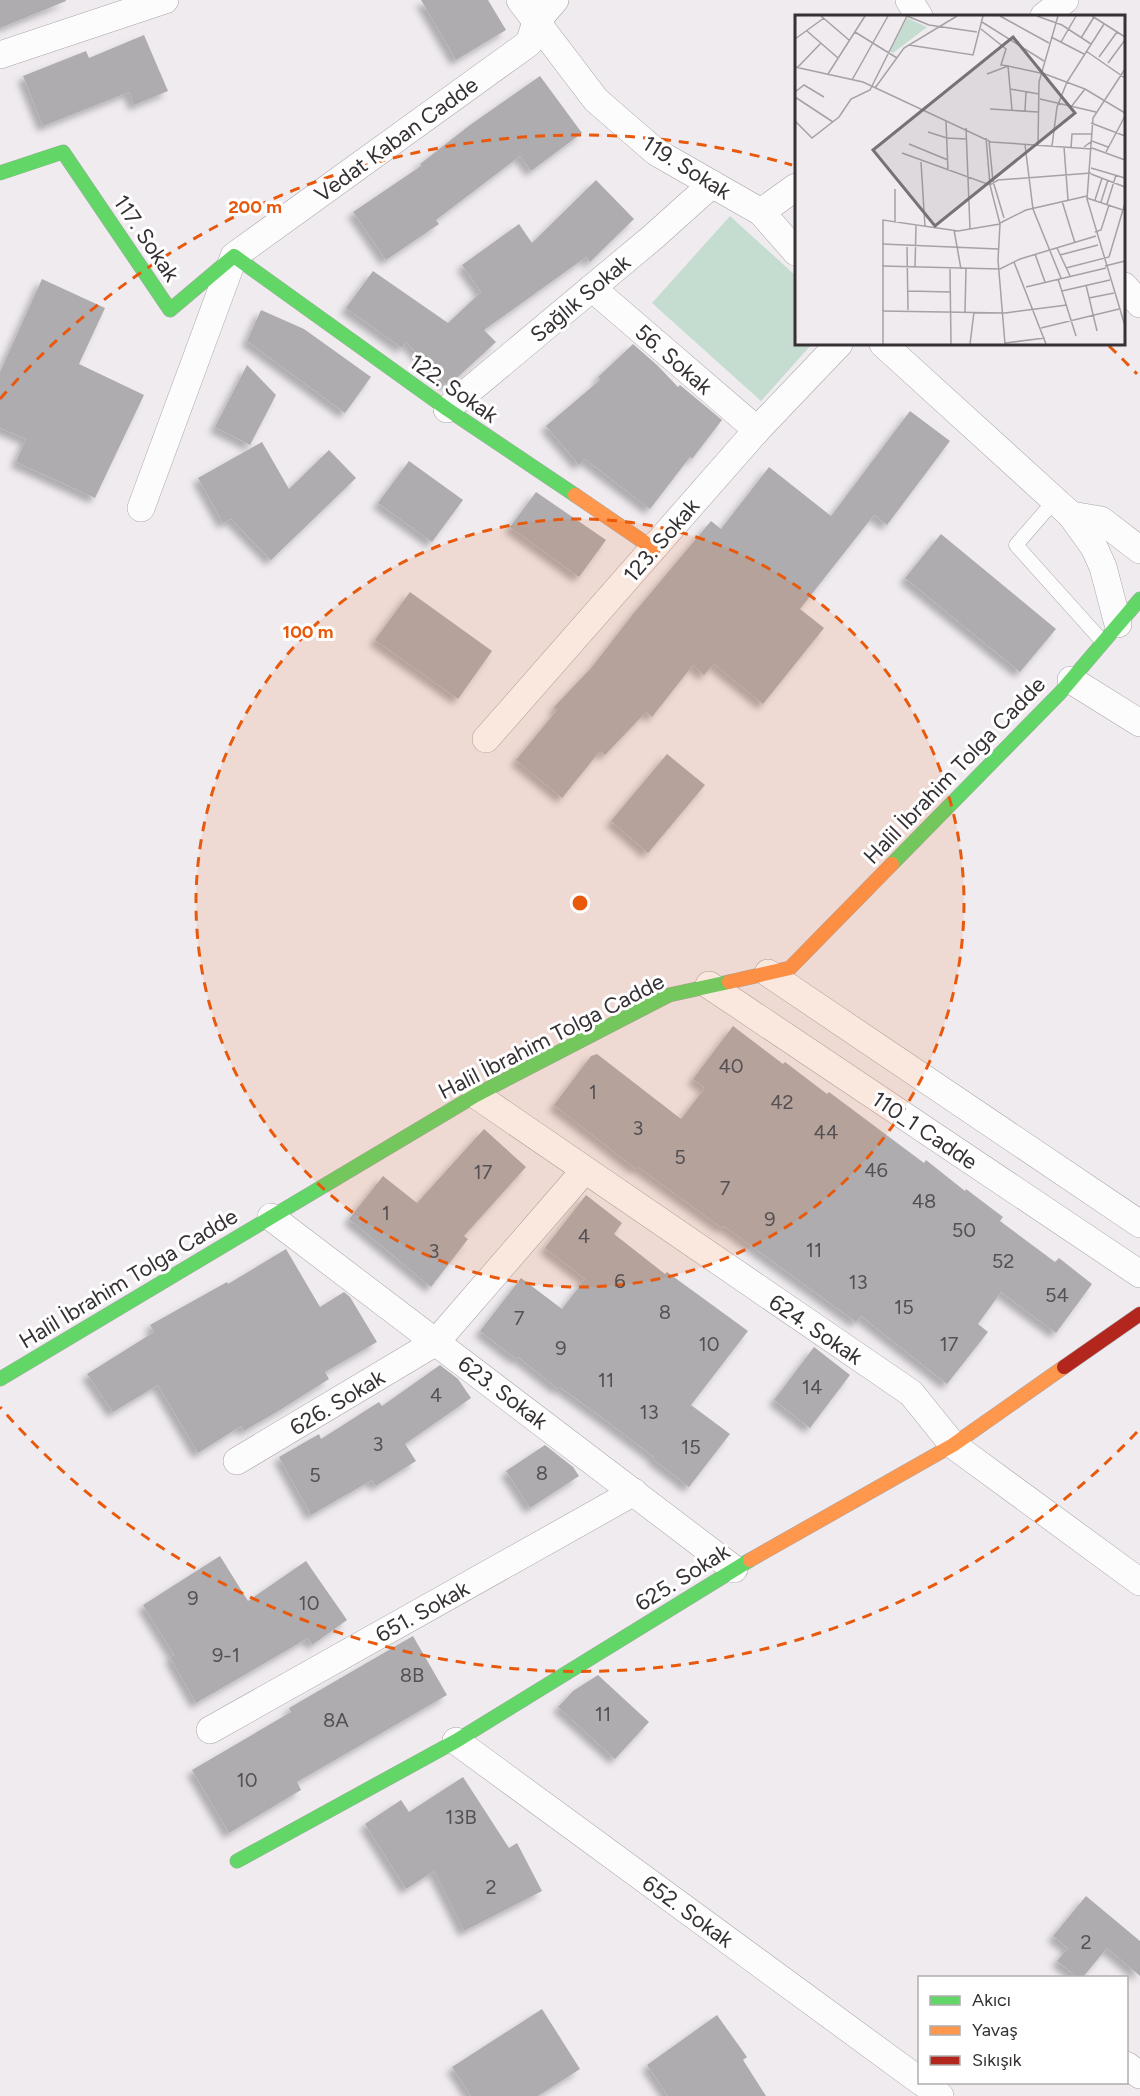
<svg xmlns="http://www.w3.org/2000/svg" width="1140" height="2096" font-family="Figtree,sans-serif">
  <defs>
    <filter id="shadow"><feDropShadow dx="-5.5" dy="5.5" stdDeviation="3" flood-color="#0004"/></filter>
  </defs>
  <rect width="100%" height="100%" fill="#efebef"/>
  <polygon fill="#c5ddd0" points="730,216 796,276 796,344 812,344 761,401 652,303"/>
  <g fill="#afacb0" filter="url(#shadow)">
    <polygon points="0,0 66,0 66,1 0,28"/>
    <polygon points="421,0 488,0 506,30 456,60"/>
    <polygon points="144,35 168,91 134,105 129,92 43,126 23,76 86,51 89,58"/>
    <polygon points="540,76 582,133 531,171 520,156 436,220 439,224 386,260 353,212 421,166 420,164 470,125"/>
    <polygon points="596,180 634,219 590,262 586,257 484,330 496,342 448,386 406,342 402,348 346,308 373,271 448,323 481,292 462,265 519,224 532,243"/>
    <polygon points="42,279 105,308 79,364 144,395 95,498 16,462 26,439 0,428 0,372"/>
    <polygon points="261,310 304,329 371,377 345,413 247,341"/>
    <polygon points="633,344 657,365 678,387 680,385 722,420 692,459 690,457 650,509 585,459 579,465 546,426 600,380 598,377"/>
    <polygon points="247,365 276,395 250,445 215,427"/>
    <polygon points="910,411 950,441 887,525 874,515 800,609 824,628 763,704 714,664 704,675 693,665 652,717 646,712 605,755 600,751 562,798 516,760 557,710 554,707 592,667 633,614 711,521 721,529 769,467 831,516"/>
    <polygon points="262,442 289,489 329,450 356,478 271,560 231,519 223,523 198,478"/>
    <polygon points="409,461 463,500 432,542 378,503"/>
    <polygon points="536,492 606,540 579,577 510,527"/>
    <polygon points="941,534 1056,629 1020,672 905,578"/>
    <polygon points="410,592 492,651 458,699 375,640"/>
    <polygon points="667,754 705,785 648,853 611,821"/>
    <polygon points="733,1026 783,1064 785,1062 827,1094 829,1092 924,1163 926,1160 965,1191 966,1189 1003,1217 1000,1221 1055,1262 1059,1258 1092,1284 1056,1333 1001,1292 978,1324 988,1332 947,1384 861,1316 856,1322 724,1226 722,1228 638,1167 636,1169 554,1105 591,1056 597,1054 681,1119 705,1088 693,1079"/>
    <polygon points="484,1129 526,1167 464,1236 468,1239 431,1287 349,1219 383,1176 417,1203"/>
    <polygon points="586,1195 622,1223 614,1234 665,1274 667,1272 748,1331 691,1405 730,1434 689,1487 653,1459 654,1457 604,1419 560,1387 558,1389 518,1357 516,1359 480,1331 521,1278 562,1309 585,1279 545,1248"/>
    <polygon points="286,1249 320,1307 344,1292 350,1297 377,1342 325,1372 329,1379 280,1410 244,1431 241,1426 198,1453 158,1385 113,1412 87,1374 154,1332 150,1325 227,1282 228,1284"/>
    <polygon points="814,1347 850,1375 810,1428 774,1400"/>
    <polygon points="440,1365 458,1379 471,1398 405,1444 416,1461 376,1486 372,1480 311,1515 279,1457 319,1434 321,1439 379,1402 382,1406"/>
    <polygon points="545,1445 573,1467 579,1476 530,1508 506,1471"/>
    <polygon points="220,1556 248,1601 306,1561 347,1620 312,1645 308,1638 196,1703 170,1657 174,1655 143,1605"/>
    <polygon points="413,1636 447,1695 297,1782 301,1790 229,1833 192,1770 291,1712 289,1708"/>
    <polygon points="598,1675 649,1722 615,1759 558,1707 573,1691"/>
    <polygon points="463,1777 509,1848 517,1843 542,1891 464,1931 434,1871 406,1889 365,1824 401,1800 409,1812"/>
    <polygon points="1086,1896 1140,1941 1140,1976 1107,1948 1083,1977 1077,1977 1057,1961 1068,1948 1053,1936"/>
    <polygon points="542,2009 580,2069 538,2096 471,2096 452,2067"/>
    <polygon points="717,2015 747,2057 743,2060 766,2096 668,2096 647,2065"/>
  </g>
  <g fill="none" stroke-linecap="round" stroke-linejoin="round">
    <defs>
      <polyline id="lane" points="1055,500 1016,545 1103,642"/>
      <g id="street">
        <polyline points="520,0 596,100 656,152 761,212 796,252"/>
        <polyline points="909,0 919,16"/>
        <polyline points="1044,16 1065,0"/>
        <polyline points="0,55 165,0"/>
        <polyline points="761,212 796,187"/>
        <polyline points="1124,286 1140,304"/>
        <polyline points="592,288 757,430"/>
        <polyline points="883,344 1071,515 1094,547 1103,567 1118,624"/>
        <polyline points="447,409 653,237 712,184"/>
        <polyline points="141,508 234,256 529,43 536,22 555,0"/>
        <polyline points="1071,515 1101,520 1140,550"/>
        <polyline points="1071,680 1140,723"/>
        <polyline points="486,739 757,430 839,344"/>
        <polyline points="768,973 1140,1224"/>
        <polyline points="709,985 1140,1274"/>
        <polyline points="476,1095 911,1393 953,1445 1140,1582"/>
        <polyline points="271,1217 734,1569"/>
        <polyline points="237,1461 436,1342 584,1171"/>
        <polyline points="210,1730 634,1492"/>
        <polyline points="456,1741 920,2081"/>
        <polyline points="1126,2065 1140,2075"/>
        <polyline points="922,2082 940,2096"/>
      </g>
      <g id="fast">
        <polyline points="0,173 63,152 170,310 234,256 447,409 575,495"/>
        <polyline points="892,864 1060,693 1140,599"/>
        <polyline points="0,1379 476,1095 669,995 729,982"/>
        <polyline points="237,1861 456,1741 750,1560"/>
      </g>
      <g id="slow">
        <polyline points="575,495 654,549"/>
        <polyline points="729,982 790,968 892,864"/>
        <polyline points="750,1560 953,1445 1064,1367"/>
      </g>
      <polyline id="jam" points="1064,1367 1140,1314"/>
    </defs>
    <use href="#lane" stroke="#a8a5a8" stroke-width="15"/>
    <use href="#street" stroke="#a8a5a8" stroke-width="28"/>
    <use href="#fast" stroke="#a8a5a8" stroke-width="15"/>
    <use href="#slow" stroke="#a8a5a8" stroke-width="15"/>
    <use href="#jam" stroke="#a8a5a8" stroke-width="15"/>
    <use href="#lane" stroke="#fdfcfd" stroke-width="14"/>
    <use href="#street" stroke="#fdfcfd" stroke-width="27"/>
    <use href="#fast" stroke="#63d668" stroke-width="14"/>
    <use href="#slow" stroke="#ff974d" stroke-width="14"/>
    <use href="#jam" stroke="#b3261e" stroke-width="14"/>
  </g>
  <circle cx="580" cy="903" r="384" fill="#e8590c" fill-opacity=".12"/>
  <g fill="none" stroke="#e8590c" stroke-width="3" stroke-dasharray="10 8">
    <circle cx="580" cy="903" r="384"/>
    <path d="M1137 1432A768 768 0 0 1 0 1407M0 399A768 768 0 0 1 792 165M1109 346A768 768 0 0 1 1137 374"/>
  </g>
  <g text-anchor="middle" stroke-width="6" stroke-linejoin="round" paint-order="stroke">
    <g font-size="20" fill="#545053">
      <text x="731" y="1073">40</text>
      <text x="593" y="1099">1</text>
      <text x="782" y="1109">42</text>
      <text x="638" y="1135">3</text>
      <text x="826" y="1139">44</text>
      <text x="680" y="1164">5</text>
      <text x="876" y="1177">46</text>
      <text x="483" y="1179">17</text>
      <text x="725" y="1195">7</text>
      <text x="924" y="1208">48</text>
      <text x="386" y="1220">1</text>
      <text x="770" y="1226">9</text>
      <text x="964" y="1237">50</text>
      <text x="584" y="1243">4</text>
      <text x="814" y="1257">11</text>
      <text x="434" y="1258">3</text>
      <text x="1003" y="1268">52</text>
      <text x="620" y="1288">6</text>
      <text x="858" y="1289">13</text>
      <text x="1057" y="1302">54</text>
      <text x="904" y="1314">15</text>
      <text x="665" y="1319">8</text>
      <text x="519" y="1325">7</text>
      <text x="709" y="1351">10</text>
      <text x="949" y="1351">17</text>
      <text x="561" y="1355">9</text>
      <text x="606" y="1387">11</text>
      <text x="812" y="1394">14</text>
      <text x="436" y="1402">4</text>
      <text x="649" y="1419">13</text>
      <text x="378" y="1451">3</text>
      <text x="691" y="1454">15</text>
      <text x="542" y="1480">8</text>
      <text x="315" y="1482">5</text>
      <text x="193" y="1605">9</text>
      <text x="309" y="1610">10</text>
      <text x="226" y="1662">9-1</text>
      <text x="412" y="1682">8B</text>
      <text x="603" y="1721">11</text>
      <text x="336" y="1727">8A</text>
      <text x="247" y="1787">10</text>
      <text x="461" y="1824">13B</text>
      <text x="491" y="1894">2</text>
      <text x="1086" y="1949">2</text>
    </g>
    <g font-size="22" fill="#353134" stroke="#fff">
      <text transform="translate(396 139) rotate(-36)" y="8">Vedat Kaban Cadde</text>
      <text transform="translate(687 167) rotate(32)" y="8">119. Sokak</text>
      <text transform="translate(147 238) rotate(56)" y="8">117. Sokak</text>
      <text transform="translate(580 298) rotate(-40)" y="8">Sağlık Sokak</text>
      <text transform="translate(674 359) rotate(41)" y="8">56. Sokak</text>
      <text transform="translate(454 388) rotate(35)" y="8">122. Sokak</text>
      <text transform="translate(661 540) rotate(-49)" y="8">123. Sokak</text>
      <text transform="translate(954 770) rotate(-46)" y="8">Halil İbrahim Tolga Cadde</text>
      <text transform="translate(551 1036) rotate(-27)" y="8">Halil İbrahim Tolga Cadde</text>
      <text transform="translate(925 1130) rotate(34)" y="8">110_1 Cadde</text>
      <text transform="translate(128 1278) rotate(-31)" y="8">Halil İbrahim Tolga Cadde</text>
      <text transform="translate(816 1329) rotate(34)" y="8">624. Sokak</text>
      <text transform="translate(503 1392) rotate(37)" y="8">623. Sokak</text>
      <text transform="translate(337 1402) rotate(-31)" y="8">626. Sokak</text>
      <text transform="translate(682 1577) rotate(-32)" y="8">625. Sokak</text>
      <text transform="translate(422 1611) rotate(-29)" y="8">651. Sokak</text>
      <text transform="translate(688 1911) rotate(36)" y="8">652. Sokak</text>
    </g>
  </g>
  <g transform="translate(795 15)">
    <rect width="330" height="330" fill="#efebef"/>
    <path d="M112 3 132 12 98 38 95 36Z" fill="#c5ddd0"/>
    <path fill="none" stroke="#a5a1a4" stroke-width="1.5" d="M26 1 54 25M112 1 134 10 182 17M205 1 254 28M242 1 267 10 296 29M297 1 330 22M187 7 249 46M186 14 211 34 206 50 213 51 217 95M12 16 43 43M60 17 102 43M256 22 289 39M286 23 299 2M0 24 29 3M266 27 281 1M114 30 178 40 188 1M291 36 330 63M304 42 322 17M313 48 330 25M0 52 68 67 196 127 297 134M2 53 26 28M330 54 298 103 292 184 330 311M33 59 70 1M192 59 213 51 250 59 290 74 330 98M57 65 93 1M80 73 109 33 162 1M215 74 244 79M0 77 9 70 29 82M0 82 38 107M245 84 301 97M276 92 290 74M195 94 243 97M230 96 231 77M0 106 17 123 44 102 56 84 75 75 112 1M151 106 153 156M296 108 330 121M171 113 175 214M133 117 152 123 171 124M191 123 195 170 205 209 203 245 210 329M194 126 198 166 209 203M114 129 153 145M230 130 238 194 266 263M243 130 244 67 263 1M257 131 262 92 272 67 309 9M269 132 273 185M289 132 297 126 313 132M276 133 277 119H297M297 133 330 145M311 137 330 101M107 138 195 170 203 165 296 158M126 147 130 212M296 153 330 163M296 159 330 172M292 183 328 195M300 185 307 163M267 186 280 228M306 187 313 165M312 189 321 160M100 207V174M205 208 231 195 292 181M159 215 166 254M300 217 306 215 314 190M87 229 203 234M112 232 113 295M262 233 275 261M240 239 250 267M265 240 303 230M219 247 251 329M87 251 205 254 225 244 301 221M310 251 330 246M120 253 121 211M271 253 314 242 330 188M155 254 156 329M263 264 281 321M291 270 302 316M231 272 311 253M113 276 155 277M267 276 315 265M294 283 319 278M87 296 210 298 272 290M170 297 171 253M246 313 324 294M210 328 250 323M88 329V205L163 216 205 209M175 329 179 297"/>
    <path fill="#767275" fill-opacity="0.15" stroke="#767275" stroke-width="3" d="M218 22 280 98 140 211 78 135Z"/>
    <rect width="330" height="330" fill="none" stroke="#353134" stroke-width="3"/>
  </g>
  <circle cx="580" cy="903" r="9" fill="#e8590c" stroke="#fff" stroke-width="3"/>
  <g font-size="18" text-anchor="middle" font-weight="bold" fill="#e8590c" stroke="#fff" stroke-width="6" stroke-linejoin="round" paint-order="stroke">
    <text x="255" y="213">200 m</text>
    <text x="308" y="638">100 m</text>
  </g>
  <rect x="918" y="1976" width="210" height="108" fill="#ffffff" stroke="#aeadae" stroke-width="1.5"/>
  <rect x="930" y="1996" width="30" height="9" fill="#63d668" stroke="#aeadae" stroke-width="1.5"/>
  <text x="972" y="2006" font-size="18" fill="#353134">Akıcı</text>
  <rect x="930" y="2026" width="30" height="9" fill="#ff974d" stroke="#aeadae" stroke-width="1.5"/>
  <text x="972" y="2036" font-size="18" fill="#353134">Yavaş</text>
  <rect x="930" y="2056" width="30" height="9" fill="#b3261e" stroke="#aeadae" stroke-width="1.5"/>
  <text x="972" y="2066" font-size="18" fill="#353134">Sıkışık</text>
</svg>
